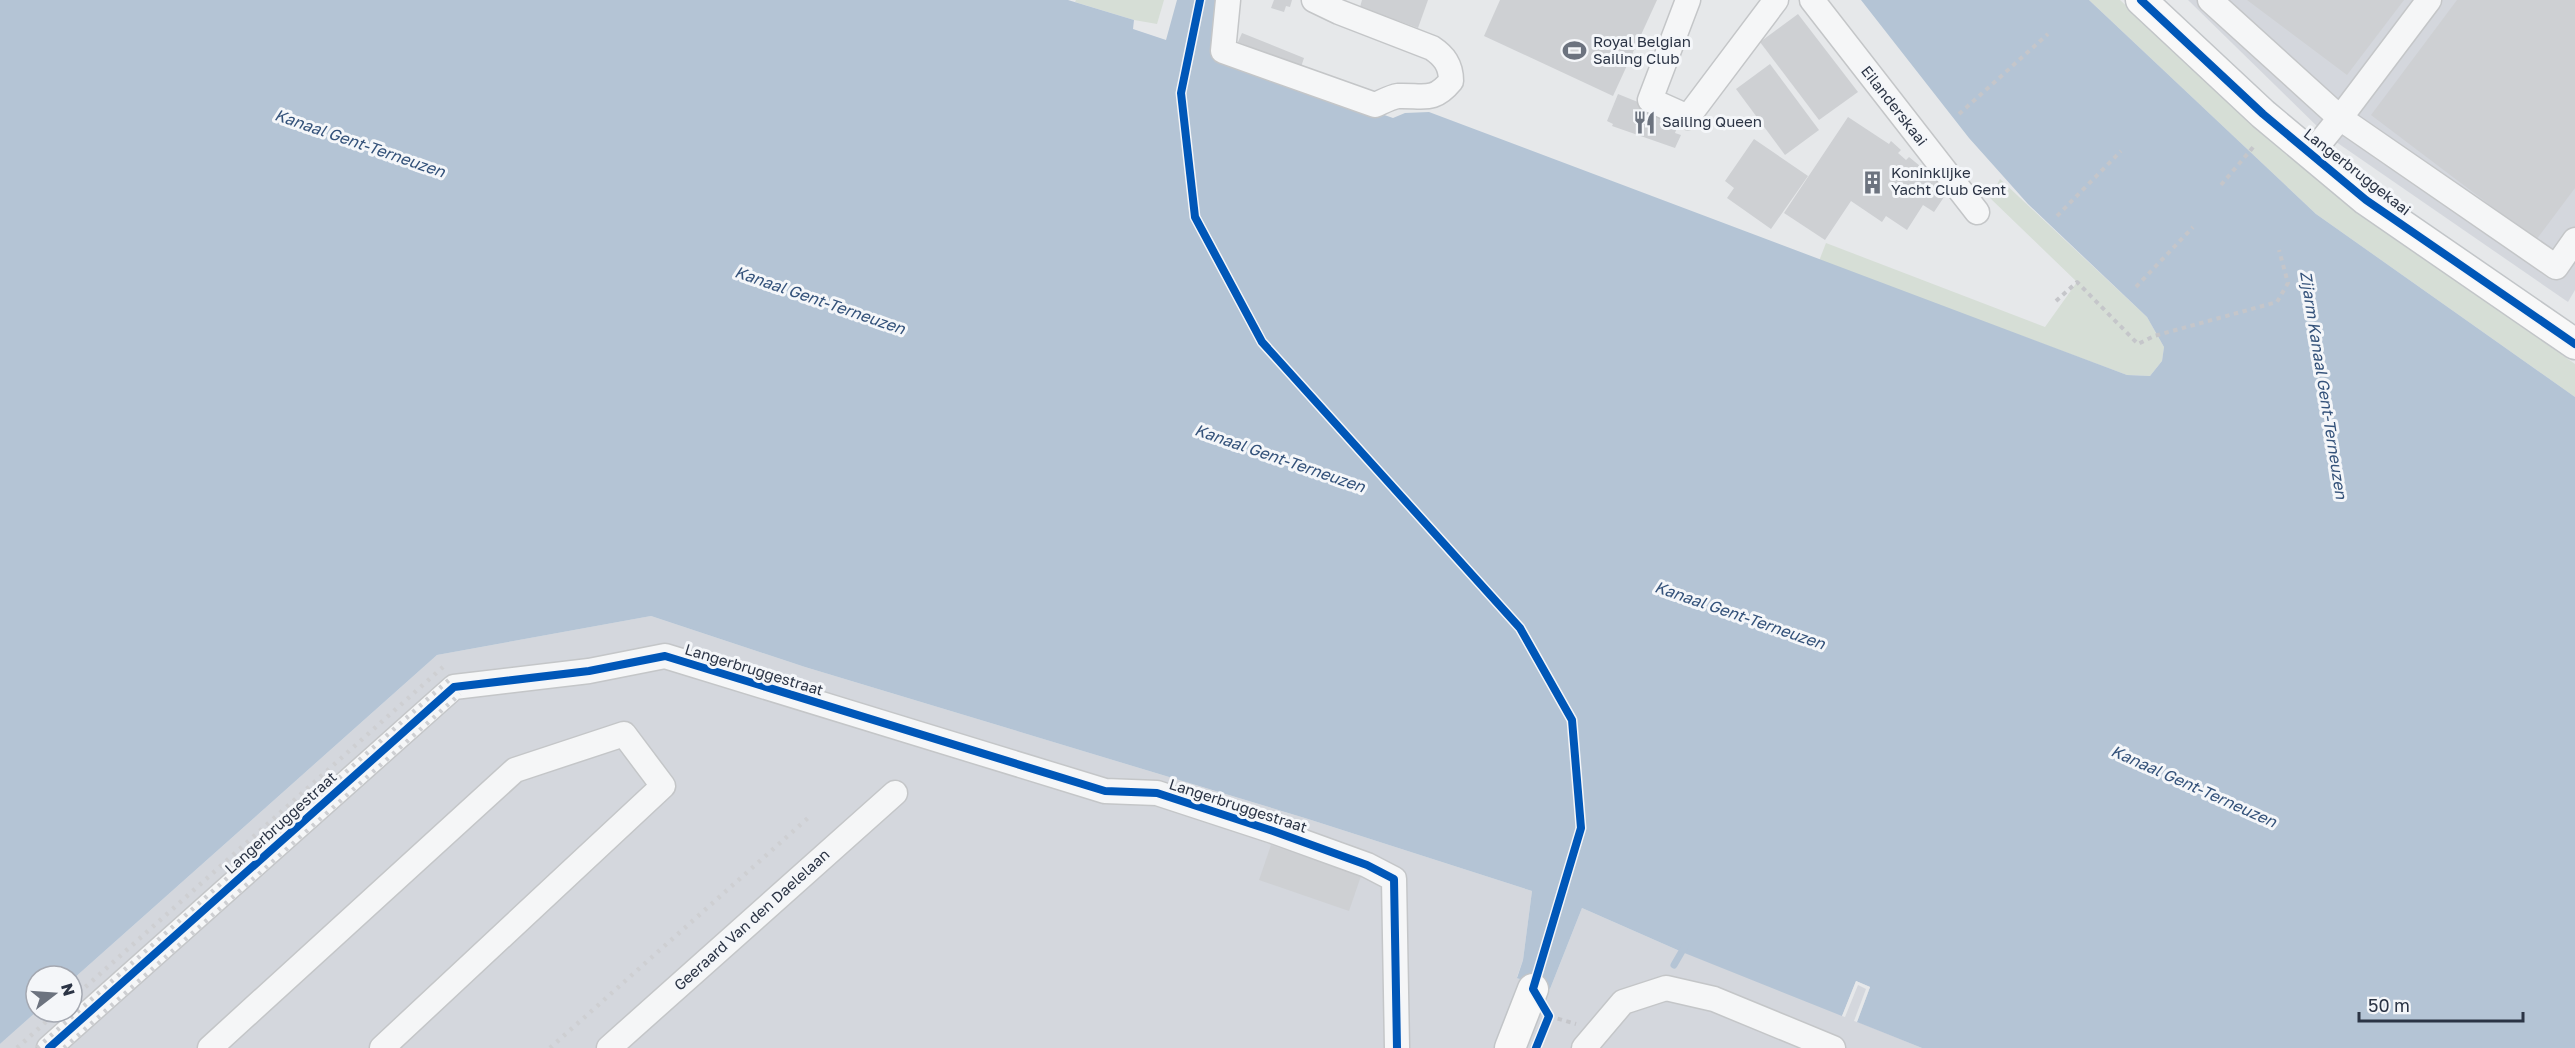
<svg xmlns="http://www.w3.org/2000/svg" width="2575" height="1048" font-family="'Golos Text',sans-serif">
  <rect width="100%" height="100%" fill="#e6e8ea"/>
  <g fill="#d4d7dd">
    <polygon points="2188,0 2575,0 2575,290 2568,302 2326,135"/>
    <polygon points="651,616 805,667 1308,819 1532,891 1523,960 1517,977 1543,987 1550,989 1582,908 1682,952 1856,981 1870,987 1858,1022 1922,1048 0,1048 0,1044 36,1012 72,1012 72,980 437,655"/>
  </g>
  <g fill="#d6ded6">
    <polygon points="1076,0 1164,0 1157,24 1134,20 1075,2"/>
    <polygon points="2089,0 2120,0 2254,125 2357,211 2575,364 2575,397 2316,214"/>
    <polygon points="2000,179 2147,317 2164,347 2162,361 2150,376 2127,375 1819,261 1826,243 2045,327 2077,282 1990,198"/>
  </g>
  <polygon fill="#b4c4d5" points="0,0 1068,0 1134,20 1133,29 1166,40 1177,0 1220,0 1217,57 1393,118 1405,113 1429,112 2127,375 2150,376 2162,361 2164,347 2147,317 2028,204 1969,138 1861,0 2089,0 2316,214 2575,397 2575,1048 1922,1048 1857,1022 1870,987 1856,981 1842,1016 1682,952 1582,908 1550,989 1517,978 1523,960 1532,891 1308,819 805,667 651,616 437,655 72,980 72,976 36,976 36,1012 0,1044"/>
  <polygon fill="#e6e8ea" points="1856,981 1870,987 1857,1022 1854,1021 1866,989 1858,985 1845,1017 1842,1016"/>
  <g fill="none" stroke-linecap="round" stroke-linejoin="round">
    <polyline stroke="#b4c4d5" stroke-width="7" points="1674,965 1685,946"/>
    <polyline stroke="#34527a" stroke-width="1.5" stroke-dasharray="8 6" stroke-linecap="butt" points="1200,0 1181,93 1195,217 1262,342 1520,628 1572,720 1581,828 1537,976"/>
  </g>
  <g fill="#ced0d3">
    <polygon points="1274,0 1292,0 1290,7 1286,6 1284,12 1271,8"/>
    <polygon points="1362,0 1428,0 1418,28 1360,7"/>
    <polygon points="1500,0 1657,0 1613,96 1484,36"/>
    <polygon points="2247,0 2404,0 2347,75"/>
    <polygon points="2457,0 2575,0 2575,188 2536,240 2371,115"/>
    <polygon points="1798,14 1858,92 1819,120 1760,42"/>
    <polygon points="1242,33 1304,58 1301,67 1238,42"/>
    <polygon points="1770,64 1819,130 1785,155 1736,89"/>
    <polygon points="1618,94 1680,119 1675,133 1681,135 1675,148 1612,126 1613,124 1607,121"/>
    <polygon points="1848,117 1889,144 1891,141 1901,150 1898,153 1906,160 1909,157 1920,166 1918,167 1950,188 1934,212 1923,205 1907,230 1886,216 1882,222 1851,201 1825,240 1784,213"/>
    <polygon points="1754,139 1808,176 1771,229 1727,198 1734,188 1725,181"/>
    <polygon points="1271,845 1361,876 1349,911 1259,880"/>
  </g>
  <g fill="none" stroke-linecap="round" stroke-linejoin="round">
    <defs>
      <g id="minor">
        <path d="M1228 0 1223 51 1375 105C1382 102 1391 97 1398 96 1423 95 1433 103 1451 81 1451 65 1444 56 1432 48L1339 12 1314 0"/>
        <polyline points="1688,0 1650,100 1688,117 1776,0"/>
        <polyline points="1812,0 1977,212"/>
        <polyline points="2210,0 2340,118 2429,0"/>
        <polyline points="2310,155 2340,118 2556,267 2575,240"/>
        <polyline points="49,1048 454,687 589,671 665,656 1105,791 1157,793 1273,831 1367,865 1394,879 1397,1048"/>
        <polyline points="210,1048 515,770 624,734 663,786 382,1048"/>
        <polyline points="609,1048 895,793"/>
        <polyline points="1584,1048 1623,1002 1666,988 1714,999 1833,1048"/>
      </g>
      <g id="major">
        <polyline points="2141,0 2263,114 2366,200 2575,344"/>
        <polyline points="1510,1048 1533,989"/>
      </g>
    </defs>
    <use href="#minor" stroke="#c4c6c8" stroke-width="27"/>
    <use href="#major" stroke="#c2c5c8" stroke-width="33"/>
    <g stroke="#c5c6ca" stroke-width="4" stroke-dasharray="4.5 4.5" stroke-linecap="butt">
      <polyline points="1959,114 2048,34"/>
      <polyline points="2221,185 2255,145"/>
      <polyline points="2057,216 2121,151"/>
      <polyline points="2136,287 2193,227"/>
      <polyline points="2056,301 2077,282 2138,344 2154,336 2277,302 2288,283 2279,250"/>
      <polyline points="1549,1016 1576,1024"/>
    </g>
    <use href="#minor" stroke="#f5f6f7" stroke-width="24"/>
    <use href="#major" stroke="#f8f8f8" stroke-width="30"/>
    <g stroke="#cecfd2" stroke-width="4.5" stroke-dasharray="3 6" stroke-linecap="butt">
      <polyline points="72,999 443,667"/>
      <polyline points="17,1048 57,1012"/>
      <polyline points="37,1048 450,679"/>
      <polyline points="64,1048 460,694"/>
      <polyline points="550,1048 808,818"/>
    </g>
    <defs>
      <g id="cycleway">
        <polyline points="1200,0 1181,93 1195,217 1262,342 1520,628 1572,720 1581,828 1533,989 1549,1016 1536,1048"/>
        <polyline points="2141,0 2263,114 2366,200 2575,344"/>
        <polyline points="49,1048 454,687 589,671 665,656 1105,791 1157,793 1273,831 1367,865 1394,879 1397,1048"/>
      </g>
    </defs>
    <use href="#cycleway" stroke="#f4f6f9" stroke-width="11"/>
    <use href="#cycleway" stroke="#0057b8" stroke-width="8"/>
  </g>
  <defs>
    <symbol id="stadium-bare" viewBox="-9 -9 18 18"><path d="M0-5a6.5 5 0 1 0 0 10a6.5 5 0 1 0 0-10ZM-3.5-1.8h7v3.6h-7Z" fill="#6c737f" stroke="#f4f6f9" stroke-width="2.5" paint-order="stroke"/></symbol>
    <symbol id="restaurant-bare" viewBox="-9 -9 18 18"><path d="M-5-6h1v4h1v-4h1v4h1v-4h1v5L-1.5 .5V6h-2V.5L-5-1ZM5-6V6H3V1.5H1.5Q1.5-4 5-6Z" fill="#6c737f" stroke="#f4f6f9" stroke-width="2.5" paint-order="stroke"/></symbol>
    <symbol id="building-bare" viewBox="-9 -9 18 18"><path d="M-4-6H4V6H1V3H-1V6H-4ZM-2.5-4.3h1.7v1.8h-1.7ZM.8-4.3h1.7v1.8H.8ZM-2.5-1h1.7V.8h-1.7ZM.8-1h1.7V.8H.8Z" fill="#6c737f" stroke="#f4f6f9" stroke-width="2.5" paint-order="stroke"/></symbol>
  </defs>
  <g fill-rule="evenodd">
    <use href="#stadium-bare" x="1558" y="34" width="33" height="33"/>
    <use href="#restaurant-bare" x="1628" y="106" width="33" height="33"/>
    <use href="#building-bare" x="1856" y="166" width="33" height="33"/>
  </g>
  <g text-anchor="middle" stroke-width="6" stroke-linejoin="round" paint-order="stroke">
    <g font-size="15" fill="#2b3445" stroke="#f4f6f9" text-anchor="start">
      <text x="1593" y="47">Royal Belgian<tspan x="1593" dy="17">Sailing Club</tspan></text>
      <text x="1662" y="127">Sailing Queen</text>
      <text x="1891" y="178">Koninklijke<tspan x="1891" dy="17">Yacht Club Gent</tspan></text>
    </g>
    <g font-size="15" fill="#2b3445" stroke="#f4f6f9">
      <text transform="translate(1894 106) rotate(52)" y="5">Eilanderskaai</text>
      <text transform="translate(2357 172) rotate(38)" y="5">Langerbruggekaai</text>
      <text transform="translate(754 670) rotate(17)" y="5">Langerbruggestraat</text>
      <text transform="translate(1238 806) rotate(18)" y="5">Langerbruggestraat</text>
      <text transform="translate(281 823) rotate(-42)" y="5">Langerbruggestraat</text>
      <text transform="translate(752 920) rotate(-42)" y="5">Geeraard Van den Daelelaan</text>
    </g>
    <g font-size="16" font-style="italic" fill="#34527a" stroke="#f4f6f9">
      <text transform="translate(360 143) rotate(19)" y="6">Kanaal Gent-Terneuzen</text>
      <text transform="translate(820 300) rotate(19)" y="6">Kanaal Gent-Terneuzen</text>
      <text transform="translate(2324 385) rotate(81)" y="6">Zijarm Kanaal Gent-Terneuzen</text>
      <text transform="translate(1280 458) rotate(19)" y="6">Kanaal Gent-Terneuzen</text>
      <text transform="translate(1740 615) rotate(19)" y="6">Kanaal Gent-Terneuzen</text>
      <text transform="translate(2194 786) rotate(24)" y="6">Kanaal Gent-Terneuzen</text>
    </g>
  </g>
  <g transform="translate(54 994) rotate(73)"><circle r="28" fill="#f4f6f9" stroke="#a4a8b1" stroke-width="1.5"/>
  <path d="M0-4.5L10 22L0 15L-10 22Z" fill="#6c737f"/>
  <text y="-9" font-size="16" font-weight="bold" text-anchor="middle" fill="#2b3445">N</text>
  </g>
  <path d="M2359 1012v9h164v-9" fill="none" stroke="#2b3445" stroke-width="3"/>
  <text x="2368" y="1012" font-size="18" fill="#2b3445" stroke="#f4f6f9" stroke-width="4.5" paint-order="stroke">50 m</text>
</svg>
